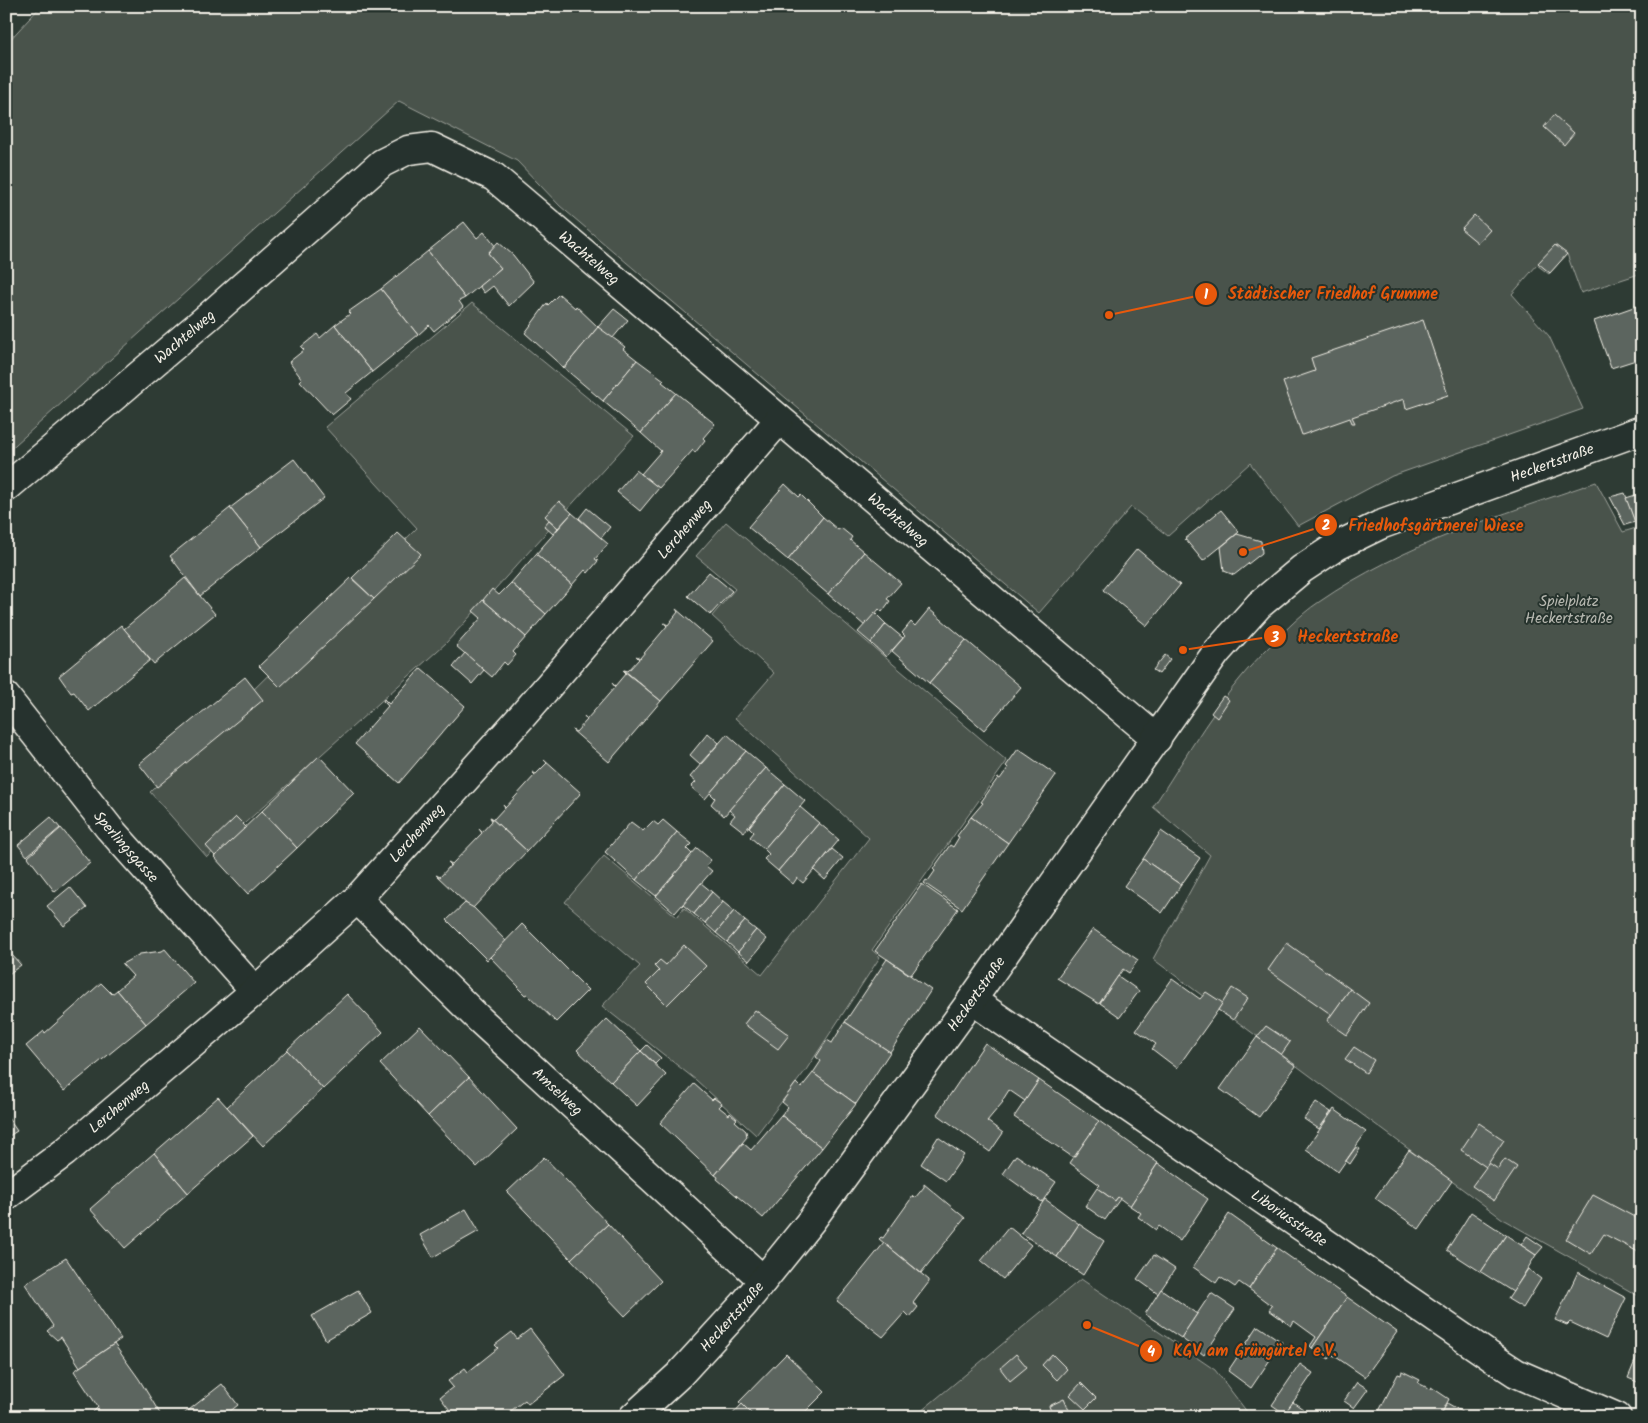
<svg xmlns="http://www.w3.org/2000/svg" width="1648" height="1423" font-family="Kalam,sans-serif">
  <rect width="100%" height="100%" fill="#2e3b34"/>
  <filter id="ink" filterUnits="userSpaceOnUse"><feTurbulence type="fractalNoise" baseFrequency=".02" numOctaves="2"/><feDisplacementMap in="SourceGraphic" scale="10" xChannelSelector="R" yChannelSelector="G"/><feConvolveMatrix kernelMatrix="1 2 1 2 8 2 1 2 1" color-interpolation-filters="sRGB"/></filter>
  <g filter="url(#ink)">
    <g fill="#48524c" stroke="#9ea29a">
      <polygon points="41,6 1642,6 1642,273 1581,293 1567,254 1549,274 1537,265 1512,294 1549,336 1583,409 1392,476 1298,526 1250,463 1168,536 1131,507 1039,613 560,206 517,161 399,101 6,453 6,44"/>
      <polygon points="472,303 634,436 446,643 207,857 150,792 417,528 325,427"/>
      <path d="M1596 482 1623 532 1636 528 1642 536V1298L1504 1220 1153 959 1210 855 1153 807C1187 756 1219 697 1263 653 1280 636 1299 615 1319 602 1403 544 1501 515 1596 482Z"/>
      <polygon points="726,522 1007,761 872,950 880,957 806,1070 756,1135 696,1080 602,1006 640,966 565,902 604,856 677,917 684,908 762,975 869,838 735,718 774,673 712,616 735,589 696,556"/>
      <polygon points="1081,1279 1215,1370 1251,1417 914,1417"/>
    </g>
    <g fill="#5c655e" stroke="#f4f1e8">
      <polygon points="1554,115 1574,133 1564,145 1544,127"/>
      <polygon points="1474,215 1490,230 1478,243 1461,229"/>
      <polygon points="464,222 477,238 484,232 496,247 488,253 501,268 465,298 428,251"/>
      <polygon points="498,242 513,255 534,282 509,306 493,286 484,293 479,286 501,268 488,253"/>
      <polygon points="1555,245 1567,254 1550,273 1538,263"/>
      <polygon points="428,251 465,298 459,301 463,307 434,331 429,325 418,335 381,289"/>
      <polygon points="381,289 418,335 372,372 335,325 350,314 348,312"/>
      <polygon points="559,294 575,308 576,306 598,327 564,368 525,333 547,303 548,305"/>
      <polygon points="1642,304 1642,358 1611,368 1594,321"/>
      <polygon points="614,309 628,320 612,339 598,327"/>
      <polygon points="1423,320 1448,395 1406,409 1404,399 1352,417 1355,423 1352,423 1350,418 1302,435 1283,382 1315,371 1311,358"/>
      <polygon points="335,325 372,372 346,393 351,399 332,415 300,381 302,379 289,362 304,350 301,347 317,334 320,338"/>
      <polygon points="598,327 620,343 625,347 623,349 637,360 603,401 564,368"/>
      <polygon points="637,360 664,380 662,382 676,393 641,433 603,401"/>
      <polygon points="676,393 715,424 703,438 705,440 695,453 693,450 659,488 641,474 661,451 641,433"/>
      <polygon points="294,459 324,498 261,547 230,508"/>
      <polygon points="636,470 659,488 640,511 617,492"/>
      <polygon points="785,484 799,497 801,495 823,517 788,560 748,527"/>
      <polygon points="1625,493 1635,522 1625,525 1610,497"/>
      <polygon points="1642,493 1642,520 1635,522 1626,498"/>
      <polygon points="559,501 572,513 558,528 545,516"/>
      <polygon points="230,508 261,547 200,596 170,556"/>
      <polygon points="587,508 610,527 601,538 579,518"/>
      <polygon points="1221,510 1239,532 1203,561 1185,539"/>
      <polygon points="572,513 608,544 595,559 598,561 588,573 585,570 572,585 536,554"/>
      <polygon points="823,517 838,530 841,528 852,537 850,540 864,552 828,594 788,560"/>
      <polygon points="549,520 558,528 553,534 544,526"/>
      <polygon points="398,533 421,554 374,599 352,578"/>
      <polygon points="1237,534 1261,541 1262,553 1234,575 1224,571 1221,547"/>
      <polygon points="1137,549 1180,585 1147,626 1103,590"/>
      <polygon points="864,552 901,583 887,599 890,601 882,612 879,609 865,626 828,594"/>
      <polygon points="536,554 572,585 546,614 511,583"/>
      <polygon points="709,572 732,591 710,615 688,596"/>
      <polygon points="185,578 215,614 154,664 124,629"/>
      <polygon points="351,578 374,599 280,687 259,666"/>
      <polygon points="511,583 546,614 526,637 483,600 492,589 499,595"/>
      <polygon points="483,600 526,637 513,652 516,655 507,665 504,662 492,677 456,646 481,618 473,611"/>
      <polygon points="676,609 713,641 661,701 624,670 628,671 639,659 636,656 640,658 667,626 664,623 668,625 678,612"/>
      <polygon points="929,609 966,640 929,683 892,651 905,636 902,633 911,622 915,626"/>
      <polygon points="875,613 886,624 871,643 858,632"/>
      <polygon points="886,624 903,638 886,657 871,643"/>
      <polygon points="121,625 150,660 89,711 74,692 71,693 59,676"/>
      <polygon points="966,640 1021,687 984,730 929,683"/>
      <polygon points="465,653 484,670 472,684 453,667"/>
      <polygon points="1165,655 1170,659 1159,674 1153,670"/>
      <polygon points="421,668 465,706 399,783 355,744 388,706 383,701 384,699 389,704"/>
      <polygon points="623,670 661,701 609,762 572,730 576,732 587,720 584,716 587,719 615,687 612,683 615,686 626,673"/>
      <polygon points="245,677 263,700 157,787 139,764"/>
      <polygon points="1223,696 1229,700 1217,718 1211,713"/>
      <polygon points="708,733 719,743 700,764 690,755"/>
      <polygon points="727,734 746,751 705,799 691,787 696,782 690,777"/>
      <polygon points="1018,749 1056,775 1008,843 971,817 983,803 981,802 998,778 1000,779 1008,768 1006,766"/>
      <polygon points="746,751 766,768 724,816 711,804 715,798 710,793"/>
      <polygon points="319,756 354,793 297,848 262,811"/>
      <polygon points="544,760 581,793 527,851 490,817 494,819 505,807 503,804 506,807 535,775 532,772 536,774 547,763"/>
      <polygon points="766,768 785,784 744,832 730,821 735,815 729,810"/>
      <polygon points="785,784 805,801 764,849 750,837 754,832 749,827"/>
      <polygon points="800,807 819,823 778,871 764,859 769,854 764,849"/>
      <polygon points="262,811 297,848 248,894 214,857"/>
      <polygon points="51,817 60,828 27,856 18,845"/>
      <polygon points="236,817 246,827 215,856 206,846"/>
      <polygon points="490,817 527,851 472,909 436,875 440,877 451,865 448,862 452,864 482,833 479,829 482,832 492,821"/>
      <polygon points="971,817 1008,843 962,909 924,883 926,880 928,881 935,871 933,869 950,845 953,847 959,837 957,836"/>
      <polygon points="663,820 677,832 636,880 605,852 631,822 643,831 653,821 658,825"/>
      <polygon points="819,823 839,840 803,883 797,878 793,884 778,871"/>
      <polygon points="61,828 90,863 55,892 28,857"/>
      <polygon points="1161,831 1200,858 1181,885 1143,859"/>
      <polygon points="677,832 692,844 687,849 692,854 656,896 636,880"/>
      <polygon points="697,848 711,860 706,866 712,871 675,913 656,896"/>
      <polygon points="832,849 843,858 825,880 814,870"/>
      <polygon points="1143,859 1181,885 1162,913 1124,886"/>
      <polygon points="701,883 712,892 694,914 683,905"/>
      <polygon points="922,884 958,909 911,975 875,951"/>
      <polygon points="70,887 87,908 64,926 47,906"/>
      <polygon points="712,892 723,902 705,923 694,914"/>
      <polygon points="723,902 734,911 716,933 705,923"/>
      <polygon points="465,903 474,908 506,941 487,960 447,920"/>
      <polygon points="734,911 745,921 727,942 716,933"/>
      <polygon points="745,921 756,930 738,952 727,942"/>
      <polygon points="522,924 588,990 556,1022 527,994 525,995 518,988 519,987 490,957"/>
      <polygon points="1093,929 1138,960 1129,973 1123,969 1099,1004 1057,978"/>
      <polygon points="756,930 767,939 749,961 738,952"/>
      <polygon points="1287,943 1350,989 1332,1015 1268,970"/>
      <polygon points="684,945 706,966 667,1005 646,984 659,971 654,966 660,960 666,965"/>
      <polygon points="165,949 194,983 146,1024 117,990 133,976 122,964 140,954 162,951"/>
      <polygon points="11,954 21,965 6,976 6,958"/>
      <polygon points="887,959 931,990 890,1052 845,1022"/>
      <polygon points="1118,976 1139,991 1120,1017 1100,1003"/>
      <polygon points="1172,979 1200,999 1206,992 1223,1003 1177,1068 1152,1049 1156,1044 1136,1030"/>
      <polygon points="101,983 112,994 117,990 146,1024 64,1091 26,1046 44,1031 45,1033"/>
      <polygon points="1232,988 1248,998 1233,1020 1218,1010"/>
      <polygon points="1350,989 1369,1003 1347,1035 1327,1021"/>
      <polygon points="347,994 383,1032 323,1089 287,1050"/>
      <polygon points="755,1010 789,1035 778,1049 744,1024"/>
      <polygon points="607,1019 641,1051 611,1082 577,1050"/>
      <polygon points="845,1022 890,1052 856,1104 813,1073 821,1061 816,1057 827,1040 832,1043"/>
      <polygon points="420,1026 469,1077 428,1116 380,1064"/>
      <polygon points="1266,1026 1290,1042 1281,1055 1257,1037"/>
      <polygon points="1257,1037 1296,1066 1259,1117 1220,1089"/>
      <polygon points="985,1043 1039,1080 1025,1101 1009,1090 1002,1101 1003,1102 987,1121 1003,1133 990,1152 937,1114"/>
      <polygon points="647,1045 661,1058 655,1064 641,1051"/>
      <polygon points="1354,1047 1374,1060 1366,1073 1345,1059"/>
      <polygon points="287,1050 323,1089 263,1146 227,1107"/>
      <polygon points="641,1051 666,1075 637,1106 611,1082"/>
      <polygon points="813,1073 856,1104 822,1148 781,1115 788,1107 782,1102 796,1083 801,1088"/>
      <polygon points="469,1077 517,1129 477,1167 428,1116"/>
      <polygon points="1039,1080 1099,1121 1074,1158 1014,1117"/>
      <polygon points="694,1084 712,1100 714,1098 722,1104 719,1107 729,1115 730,1113 737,1119 735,1121 746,1131 747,1137 715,1175 660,1123"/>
      <polygon points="218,1097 253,1136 188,1193 154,1153"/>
      <polygon points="1316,1102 1331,1112 1319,1129 1304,1119"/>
      <polygon points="1334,1109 1366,1132 1338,1172 1306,1149"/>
      <polygon points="6,1115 17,1131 6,1138"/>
      <polygon points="781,1115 822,1148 763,1218 717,1179 718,1177 715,1175 743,1143 751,1150"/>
      <polygon points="1099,1121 1158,1163 1130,1206 1118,1197 1115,1201 1097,1188 1100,1185 1070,1163"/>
      <polygon points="1479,1123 1504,1140 1486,1167 1461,1150"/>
      <polygon points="938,1137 964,1155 946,1181 921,1164"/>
      <polygon points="1356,1147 1360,1149 1350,1164 1346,1161"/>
      <polygon points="1409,1150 1452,1181 1419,1229 1375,1198"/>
      <polygon points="154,1153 188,1193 125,1248 90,1209"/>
      <polygon points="1016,1155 1056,1182 1042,1202 1003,1174"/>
      <polygon points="544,1157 608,1224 571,1259 507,1192"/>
      <polygon points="1505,1159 1517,1167 1494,1201 1472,1186 1489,1163 1498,1169"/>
      <polygon points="1158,1163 1208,1199 1180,1241 1159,1226 1156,1230 1138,1217 1141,1213 1130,1206"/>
      <polygon points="924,1184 965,1218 921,1273 879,1239 881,1237 883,1238 913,1196 915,1198 924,1187"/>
      <polygon points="1097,1188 1115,1201 1118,1197 1120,1199 1105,1220 1085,1206"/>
      <polygon points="1593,1195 1642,1221 1642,1254 1604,1234 1591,1254 1566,1239"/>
      <polygon points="1045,1199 1079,1224 1057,1257 1021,1233"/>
      <polygon points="466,1209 479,1231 433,1257 420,1235"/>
      <polygon points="1471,1212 1506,1235 1481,1272 1447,1250"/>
      <polygon points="1229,1214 1277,1248 1249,1289 1239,1282 1235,1287 1220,1277 1216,1283 1193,1267"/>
      <polygon points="608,1224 661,1281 625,1316 571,1259"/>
      <polygon points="1079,1224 1104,1241 1083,1275 1057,1257"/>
      <polygon points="1009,1227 1031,1245 1003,1279 981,1261"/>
      <polygon points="1506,1235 1536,1255 1513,1292 1481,1272"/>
      <polygon points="1527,1236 1543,1247 1536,1255 1521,1245"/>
      <polygon points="884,1243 929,1280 929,1282 913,1303 918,1307 910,1317 905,1312 883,1337 837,1301"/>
      <polygon points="1277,1248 1347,1297 1312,1348 1310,1346 1316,1337 1294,1321 1291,1326 1269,1310 1272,1306 1249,1289"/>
      <polygon points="1154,1255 1175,1269 1158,1294 1137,1279"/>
      <polygon points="66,1258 121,1339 80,1367 61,1337 57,1340 47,1331 53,1326 25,1284"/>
      <polygon points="1528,1269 1541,1279 1523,1308 1508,1299"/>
      <polygon points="1578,1272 1626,1298 1606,1339 1570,1322 1567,1325 1555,1320"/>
      <polygon points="1161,1289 1197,1314 1181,1338 1145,1314"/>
      <polygon points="358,1290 372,1313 326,1340 312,1316"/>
      <polygon points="1211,1293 1235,1309 1204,1355 1181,1338"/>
      <polygon points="1347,1297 1397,1332 1365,1377 1333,1355 1329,1359 1312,1348"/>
      <polygon points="1258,1326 1282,1342 1251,1388 1228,1371"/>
      <polygon points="530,1329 565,1375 528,1404 525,1400 503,1417 455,1417 440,1397 453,1387 448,1381 465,1368 468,1372 498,1348 495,1345 512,1332 517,1339"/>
      <polygon points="114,1344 139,1379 162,1417 98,1417 93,1412 98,1407 74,1371"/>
      <polygon points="1642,1344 1642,1384 1628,1378"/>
      <polygon points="786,1354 825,1392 800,1417 755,1417 739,1402"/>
      <polygon points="1016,1354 1027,1367 1010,1381 1000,1368"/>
      <polygon points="1052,1354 1067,1369 1057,1380 1042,1365"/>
      <polygon points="1300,1364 1313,1373 1285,1414 1272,1405"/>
      <polygon points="1402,1371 1420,1380 1418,1383 1430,1389 1431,1387 1449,1399 1440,1417 1377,1415 1398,1374 1401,1375"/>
      <polygon points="1357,1382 1368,1389 1354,1408 1344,1401"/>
      <polygon points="1081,1383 1096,1398 1085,1409 1070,1395"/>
      <polygon points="222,1384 238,1405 223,1417 180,1417"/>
      <polygon points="1064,1399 1071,1415 1053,1417 1049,1406"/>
      <polygon points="1293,1402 1303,1409 1298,1417 1287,1410"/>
      <polygon points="1447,1403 1466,1414 1465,1417 1440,1417"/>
      <polygon points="742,1404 755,1417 730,1417"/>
    </g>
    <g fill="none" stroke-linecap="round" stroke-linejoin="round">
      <defs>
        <g id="minor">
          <path id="s1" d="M6 488 208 317 382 163 408 150 432 147 494 177 1157 739"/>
          <path id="s2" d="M6 697 109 828 255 991"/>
          <path id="s3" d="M357 899 480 1020 763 1280"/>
          <path id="s4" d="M972 1000 1490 1356 1516 1373 1617 1417"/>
          <path id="s5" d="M6 1196 65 1152 255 991 357 899 524 714 779 420"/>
          <path id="s6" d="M633 1417 679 1375 744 1304 811 1221 972 1000 1216 653 1259 605 1302 569 1337 546 1380 525 1642 430"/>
        </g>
      </defs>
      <use href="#minor" stroke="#f4f1e8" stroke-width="31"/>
      <use href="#minor" stroke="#26332d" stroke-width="28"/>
    </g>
  </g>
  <g text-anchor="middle" stroke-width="4" stroke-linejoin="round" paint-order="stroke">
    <g font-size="15" fill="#f4f1e8" stroke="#26332d">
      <text dy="5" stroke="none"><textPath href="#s1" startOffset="744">Wachtelweg</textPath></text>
      <text dy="5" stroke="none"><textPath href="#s1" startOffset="234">Wachtelweg</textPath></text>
      <text dy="5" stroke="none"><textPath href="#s6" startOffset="1356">Heckertstraße</textPath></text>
      <text dy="5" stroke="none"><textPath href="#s1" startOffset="1149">Wachtelweg</textPath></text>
      <text dy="5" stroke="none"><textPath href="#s5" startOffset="954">Lerchenweg</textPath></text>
      <text dy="5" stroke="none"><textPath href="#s5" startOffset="549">Lerchenweg</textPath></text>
      <text dy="5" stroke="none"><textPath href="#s2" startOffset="192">Sperlingsgasse</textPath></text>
      <text dy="5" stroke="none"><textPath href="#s6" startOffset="546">Heckertstraße</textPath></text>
      <text dy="5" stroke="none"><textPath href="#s3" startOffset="278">Amselweg</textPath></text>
      <text dy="5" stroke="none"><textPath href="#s5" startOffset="144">Lerchenweg</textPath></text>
      <text dy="5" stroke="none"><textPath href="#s4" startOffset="385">Liboriusstraße</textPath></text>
      <text dy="5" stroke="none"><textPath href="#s6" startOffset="141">Heckertstraße</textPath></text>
    </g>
    <g font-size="15" fill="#b8b9b1" stroke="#26332d">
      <text x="1569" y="606">Spielplatz<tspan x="1569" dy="17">Heckertstraße</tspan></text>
    </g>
  </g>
  <path fill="none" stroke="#e8590c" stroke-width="2" d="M1109 315L1206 294M1243 552L1326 525M1183 650L1275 636M1087 1325L1151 1351"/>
  <g fill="#e8590c" stroke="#26332d" stroke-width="2">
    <circle cx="1109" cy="315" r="5"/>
    <circle cx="1243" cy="552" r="5"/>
    <circle cx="1183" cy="650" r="5"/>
    <circle cx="1087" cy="1325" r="5"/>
    <circle cx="1206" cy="294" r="12"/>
    <circle cx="1326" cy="525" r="12"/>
    <circle cx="1275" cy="636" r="12"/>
    <circle cx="1151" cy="1351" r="12"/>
  </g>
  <g font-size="15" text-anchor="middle" font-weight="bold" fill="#fff">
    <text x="1206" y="299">1</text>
    <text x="1326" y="530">2</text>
    <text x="1275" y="642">3</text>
    <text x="1151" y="1356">4</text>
  </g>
  <g font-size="16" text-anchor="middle" font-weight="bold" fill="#e8590c" stroke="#26332d" stroke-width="4" stroke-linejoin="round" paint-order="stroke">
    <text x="1333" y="299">Städtischer Friedhof Grumme</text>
    <text x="1436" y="531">Friedhofsgärtnerei Wiese</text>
    <text x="1348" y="642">Heckertstraße</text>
    <text x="1255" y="1356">KGV am Grüngürtel e.V.</text>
  </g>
  <rect width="1648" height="1423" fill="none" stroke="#26332d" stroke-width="25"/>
  <rect x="12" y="12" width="1623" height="1398" fill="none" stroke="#f4f1e8" stroke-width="2" filter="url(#ink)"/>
</svg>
